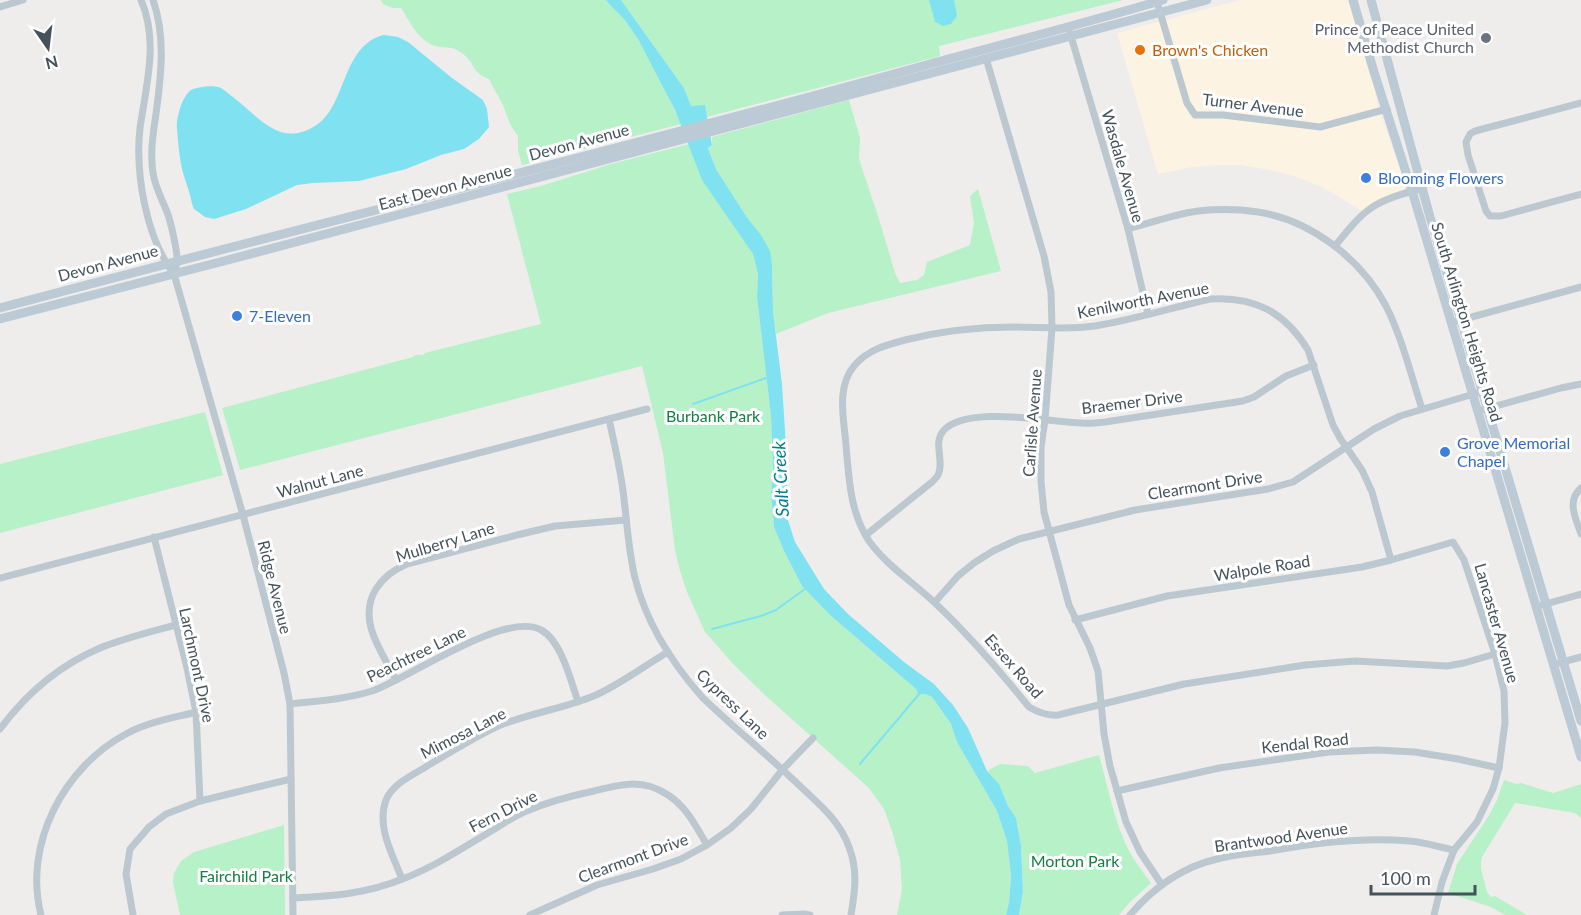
<svg xmlns="http://www.w3.org/2000/svg" width="1581" height="915" font-family="Lato,sans-serif">
  <rect width="100%" height="100%" fill="#efecec"/>
  <polygon fill="#fdf3e3" points="1240,0 1348,0 1375,90 1377,103 1401,173 1405,193 1364,212 1324,188 1294,176 1270,170 1241,165 1218,165 1192,167 1158,174 1117,33"/>
  <g fill="#b6f1c8">
    <path d="M381 0H606L610 5 624 19 638 39 664 87 681 124 522 165 518 150V136C509 124 508 118 503 105 499 97 493 88 489 79 471 72 476 64 463 54 450 44 449 50 436 46 418 41 411 23 401 8H393L383 4Z"/>
    <polygon points="621,0 1123,0 939,46 940,56 707,117 704,106 691,107 684,88"/>
    <polygon points="849,100 860,138 859,159 879,219 895,273 900,283 917,280 924,275 927,262 970,245 974,223 970,196 978,189 1001,271 828,313 776,334 773,312 772,264 761,235 746,216 716,169 708,147 712,145 712,137"/>
    <polygon points="689,144 753,254 758,274 757,297 771,416 773,467 771,494 774,527 784,551 802,586 830,615 916,689 918,694 925,694 932,697 951,724 957,742 997,811 1007,841 1011,876 1009,902 1006,915 897,915 902,889 900,860 892,831 884,809 869,788 767,697 735,666 705,632 687,592 680,571 675,550 663,453 642,366 240,470 222,408 413,357 415,355 423,355 425,353 541,324 507,194 541,186 611,164"/>
    <polygon points="205,412 223,475 0,533 0,464"/>
    <path d="M1099 755C1108 787 1114 821 1129 851 1135 862 1143 872 1151 883L1130 902 1119 915H1019L1023 892 1021 845 1016 818 1008 806 999 784 987 771 1000 764 1028 766 1035 773Z"/>
    <polygon points="1504,780 1517,784 1521,783 1553,793 1581,784 1581,818 1575,813 1515,803 1482,857 1481,862 1481,869 1487,892 1491,897 1495,896 1527,915 1505,915 1491,907 1448,893 1457,864 1488,817 1497,800"/>
    <polygon points="284,825 285,915 180,915 173,882 174,873 181,861 194,852"/>
  </g>
  <g fill="#80e2f1">
    <polygon points="606,0 621,0 684,88 691,106 705,105 712,145 708,148 716,169 746,216 761,235 770,251 772,264 773,312 782,384 788,477 785,495 786,514 795,542 824,589 848,614 904,662 934,684 953,705 968,728 987,771 999,784 1008,806 1016,818 1021,845 1023,892 1019,915 1006,915 1009,902 1011,876 1007,841 997,811 957,742 951,724 932,697 925,694 918,694 916,689 830,615 802,586 784,551 774,527 771,494 773,467 771,416 757,297 758,274 753,254 702,180 675,110 638,39 624,19 610,5"/>
    <polygon points="929,0 954,0 957,16 951,24 943,26 935,22"/>
    <path d="M384 35 398 37 408 42 452 78 483 100 487 109 489 127 479 139 464 149 441 155 406 169 359 181 313 183 297 185 246 209 214 219 205 217 194 209 192 204C190 192 185 181 182 169 179 156 178 141 177 128 176 119 182 96 191 90 197 87 211 85 218 87 223 88 228 94 233 97 259 117 280 148 315 126 347 107 341 45 384 35Z"/>
  </g>
  <g fill="none" stroke-linecap="round" stroke-linejoin="round">
    <g stroke="#80e2f1" stroke-width="2">
      <polyline points="693,404 766,378"/>
      <polyline points="712,629 761,616 776,610 805,589"/>
      <polyline points="860,764 920,693"/>
    </g>
    <g stroke="#bcc8d0" stroke-width="7">
      <path d="M141 0C159 41 146 86 140 128 135 173 146 238 174 274L243 515 284 673 290 704 293 915"/>
      <path d="M153 0C166 37 161 76 156 114 153 133 150 153 153 173 155 187 162 199 167 212 170 219 178 253 177 261 177 265 175 270 174 274"/>
      <polyline points="1157,2 1187,103 1195,115 1223,115 1320,127 1387,109"/>
      <polyline points="0,7 23,0"/>
      <polyline points="1070,33 1128,229 1148,314"/>
      <polyline points="986,58 1044,256 1051,292 1052,328 1045,420 1041,447 1041,481 1044,512 1069,605 1090,648 1098,671 1104,734 1110,766 1126,822 1140,852 1162,885"/>
      <polyline points="1581,103 1475,131 1470,134 1466,142 1468,155 1486,211 1490,216 1501,216 1581,194"/>
      <path d="M1128 229C1150 223 1175 214 1198 211 1218 209 1238 209 1258 212 1311 220 1361 259 1386 306 1402 338 1411 375 1422 409"/>
      <path d="M1335 246C1363 211 1372 201 1417 190"/>
      <polyline points="1457,321 1581,287"/>
      <polyline points="1478,411 1561,388 1581,384"/>
      <path d="M609 419C614 443 620 467 623 491 627 520 628 549 635 578 646 622 672 663 702 697 734 728 769 756 801 787 820 805 840 821 849 847 858 870 855 891 851 915"/>
      <path d="M1581 488C1566 501 1576 519 1581 534"/>
      <path d="M866 535 932 482C934 480 937 477 938 475 945 461 932 443 944 430 968 405 1049 422 1081 423 1089 424 1097 423 1105 422L1243 401 1254 397 1286 376 1314 365"/>
      <polyline points="154,537 187,668 196,712 200,801"/>
      <path d="M1391 560 1372 492 1362 470 1340 438 1333 425 1308 350C1285 312 1254 296 1210 299 1171 308 1133 320 1095 326 1068 330 1040 327 1013 327 977 327 941 331 905 340 886 345 867 350 854 366 836 387 844 420 846 445 849 479 850 512 869 541 887 566 913 582 935 603 970 636 999 670 1029 707 1039 713 1047 716 1058 715L1184 684 1305 665 1355 661 1447 666 1464 663 1495 654"/>
      <polyline points="0,578 647,409"/>
      <polyline points="935,602 958,576 974,563 993,551 1019,539 1135,510 1268,489 1293,482 1374,429 1400,416 1477,393"/>
      <polyline points="1542,605 1581,594"/>
      <polyline points="1075,620 1167,596 1362,567 1391,560 1453,542 1464,560 1495,654 1504,691 1505,723 1499,768 1493,789 1477,822 1454,850 1442,882 1434,915"/>
      <polyline points="1559,663 1581,657"/>
      <path d="M396 680C388 664 376 646 371 628 363 597 381 575 407 564L517 535 555 526 626 520"/>
      <path d="M290 704C317 701 346 699 372 691 409 678 506 610 541 630 561 640 571 681 578 702"/>
      <path d="M0 729C26 694 60 665 100 648 125 638 150 632 176 625"/>
      <polyline points="1117,791 1219,768 1329,752 1377,750 1415,752 1458,759 1499,768"/>
      <path d="M402 879C393 855 376 827 386 800 392 785 410 776 424 768 447 754 471 739 496 727 528 713 564 709 596 695 622 683 644 666 668 652"/>
      <path d="M293 898C334 896 366 894 405 878 436 866 464 847 493 830 503 824 513 817 524 812 547 802 570 796 594 791 622 784 643 778 668 795 687 807 696 827 707 845"/>
      <path d="M41 915C23 844 64 767 126 734 147 722 173 718 196 712"/>
      <polyline points="133,915 126,874 130,849 149,827 166,814 200,801 291,779"/>
      <polyline points="530,915 597,885 653,869 681,859 707,845 731,828 751,809 783,769 813,738"/>
      <polyline points="782,915 804,914 810,915"/>
      <path d="M1130 915C1153 888 1183 867 1217 859 1237 854 1257 853 1276 850 1320 842 1364 837 1409 841 1424 842 1439 847 1454 850"/>
    </g>
    <g stroke="#bbcad5" stroke-width="9">
      <polyline points="1353,0 1374,72 1412,191 1581,757"/>
      <polyline points="1371,0 1430,217 1581,721"/>
      <path d="M0 308C309 225 621 150 930 64 1008 43 1086 23 1163 0"/>
      <polyline points="0,319 224,261 1207,0"/>
    </g>
  </g>
  <circle fill="#6b7280" stroke="#fff" stroke-width="2" cx="1486" cy="38" r="6"/>
  <circle fill="#e8710a" stroke="#fff" stroke-width="2" cx="1140" cy="50" r="6"/>
  <g fill="#3f7fe0" stroke="#fff" stroke-width="2">
    <circle cx="1366" cy="178" r="6"/>
    <circle cx="237" cy="316" r="6"/>
    <circle cx="1445" cy="452" r="6"/>
  </g>
  <g text-anchor="middle" stroke-width="6" stroke-linejoin="round" paint-order="stroke">
    <g font-size="16" fill="#5b616d" stroke="#fff" text-anchor="end">
      <text x="1474" y="35">Prince of Peace United<tspan x="1474" dy="18">Methodist Church</tspan></text>
    </g>
    <g font-size="16" fill="#c56008" stroke="#fff" text-anchor="start">
      <text x="1152" y="56">Brown's Chicken</text>
    </g>
    <g font-size="16" fill="#44525b" stroke="#fff">
      <text transform="translate(1253 105) rotate(7)" y="6">Turner Avenue</text>
      <text transform="translate(579 142) rotate(-15)" y="6">Devon Avenue</text>
      <text transform="translate(1123 166) rotate(74)" y="6">Wasdale Avenue</text>
      <text transform="translate(445 187) rotate(-15)" y="6">East Devon Avenue</text>
      <text transform="translate(108 263) rotate(-15)" y="6">Devon Avenue</text>
      <text transform="translate(1143 300) rotate(-11)" y="6">Kenilworth Avenue</text>
      <text transform="translate(1467 322) rotate(73)" y="6">South Arlington Heights Road</text>
      <text transform="translate(1132 402) rotate(-7)" y="6">Braemer Drive</text>
      <text transform="translate(1032 423) rotate(-86)" y="6">Carlisle Avenue</text>
      <text transform="translate(320 481) rotate(-15)" y="6">Walnut Lane</text>
      <text transform="translate(1205 485) rotate(-9)" y="6">Clearmont Drive</text>
      <text transform="translate(445 542) rotate(-17)" y="6">Mulberry Lane</text>
      <text transform="translate(1262 568) rotate(-9)" y="6">Walpole Road</text>
      <text transform="translate(275 587) rotate(76)" y="6">Ridge Avenue</text>
      <text transform="translate(1497 623) rotate(74)" y="6">Lancaster Avenue</text>
      <text transform="translate(416 654) rotate(-26)" y="6">Peachtree Lane</text>
      <text transform="translate(197 665) rotate(78)" y="6">Larchmont Drive</text>
      <text transform="translate(1014 666) rotate(49)" y="6">Essex Road</text>
      <text transform="translate(733 704) rotate(44)" y="6">Cypress Lane</text>
      <text transform="translate(463 733) rotate(-27)" y="6">Mimosa Lane</text>
      <text transform="translate(1305 743) rotate(-6)" y="6">Kendal Road</text>
      <text transform="translate(503 811) rotate(-27)" y="6">Fern Drive</text>
      <text transform="translate(1281 837) rotate(-8)" y="6">Brantwood Avenue</text>
      <text transform="translate(633 858) rotate(-20)" y="6">Clearmont Drive</text>
    </g>
    <g font-size="16" fill="#366cbe" stroke="#fff" text-anchor="start">
      <text x="1378" y="184">Blooming Flowers</text>
      <text x="249" y="322">7-Eleven</text>
      <text x="1457" y="449">Grove Memorial<tspan x="1457" dy="18">Chapel</tspan></text>
    </g>
    <g font-size="16" fill="#118040" stroke="#fff">
      <text x="713" y="422">Burbank Park</text>
      <text x="1075" y="867">Morton Park</text>
      <text x="246" y="882">Fairchild Park</text>
    </g>
    <g font-size="18" font-style="italic" fill="#067c8f" stroke="#fff">
      <text transform="translate(781 479) rotate(-93)" y="6">Salt Creek</text>
    </g>
  </g>
  <g transform="translate(48 48) rotate(166)" stroke="#ffffff" stroke-width="4.5" paint-order="stroke">
  <path d="M0-4.5L10 22L0 15L-10 22Z" fill="#44525b"/>
  <text y="-9" font-size="16" font-weight="bold" text-anchor="middle" fill="#44525b">N</text>
  </g>
  <path d="M1371 885v9h104v-9" fill="none" stroke="#44525b" stroke-width="3"/>
  <text x="1380" y="885" font-size="18" fill="#44525b" stroke="#ffffff" stroke-width="4.5" paint-order="stroke">100 m</text>
</svg>
